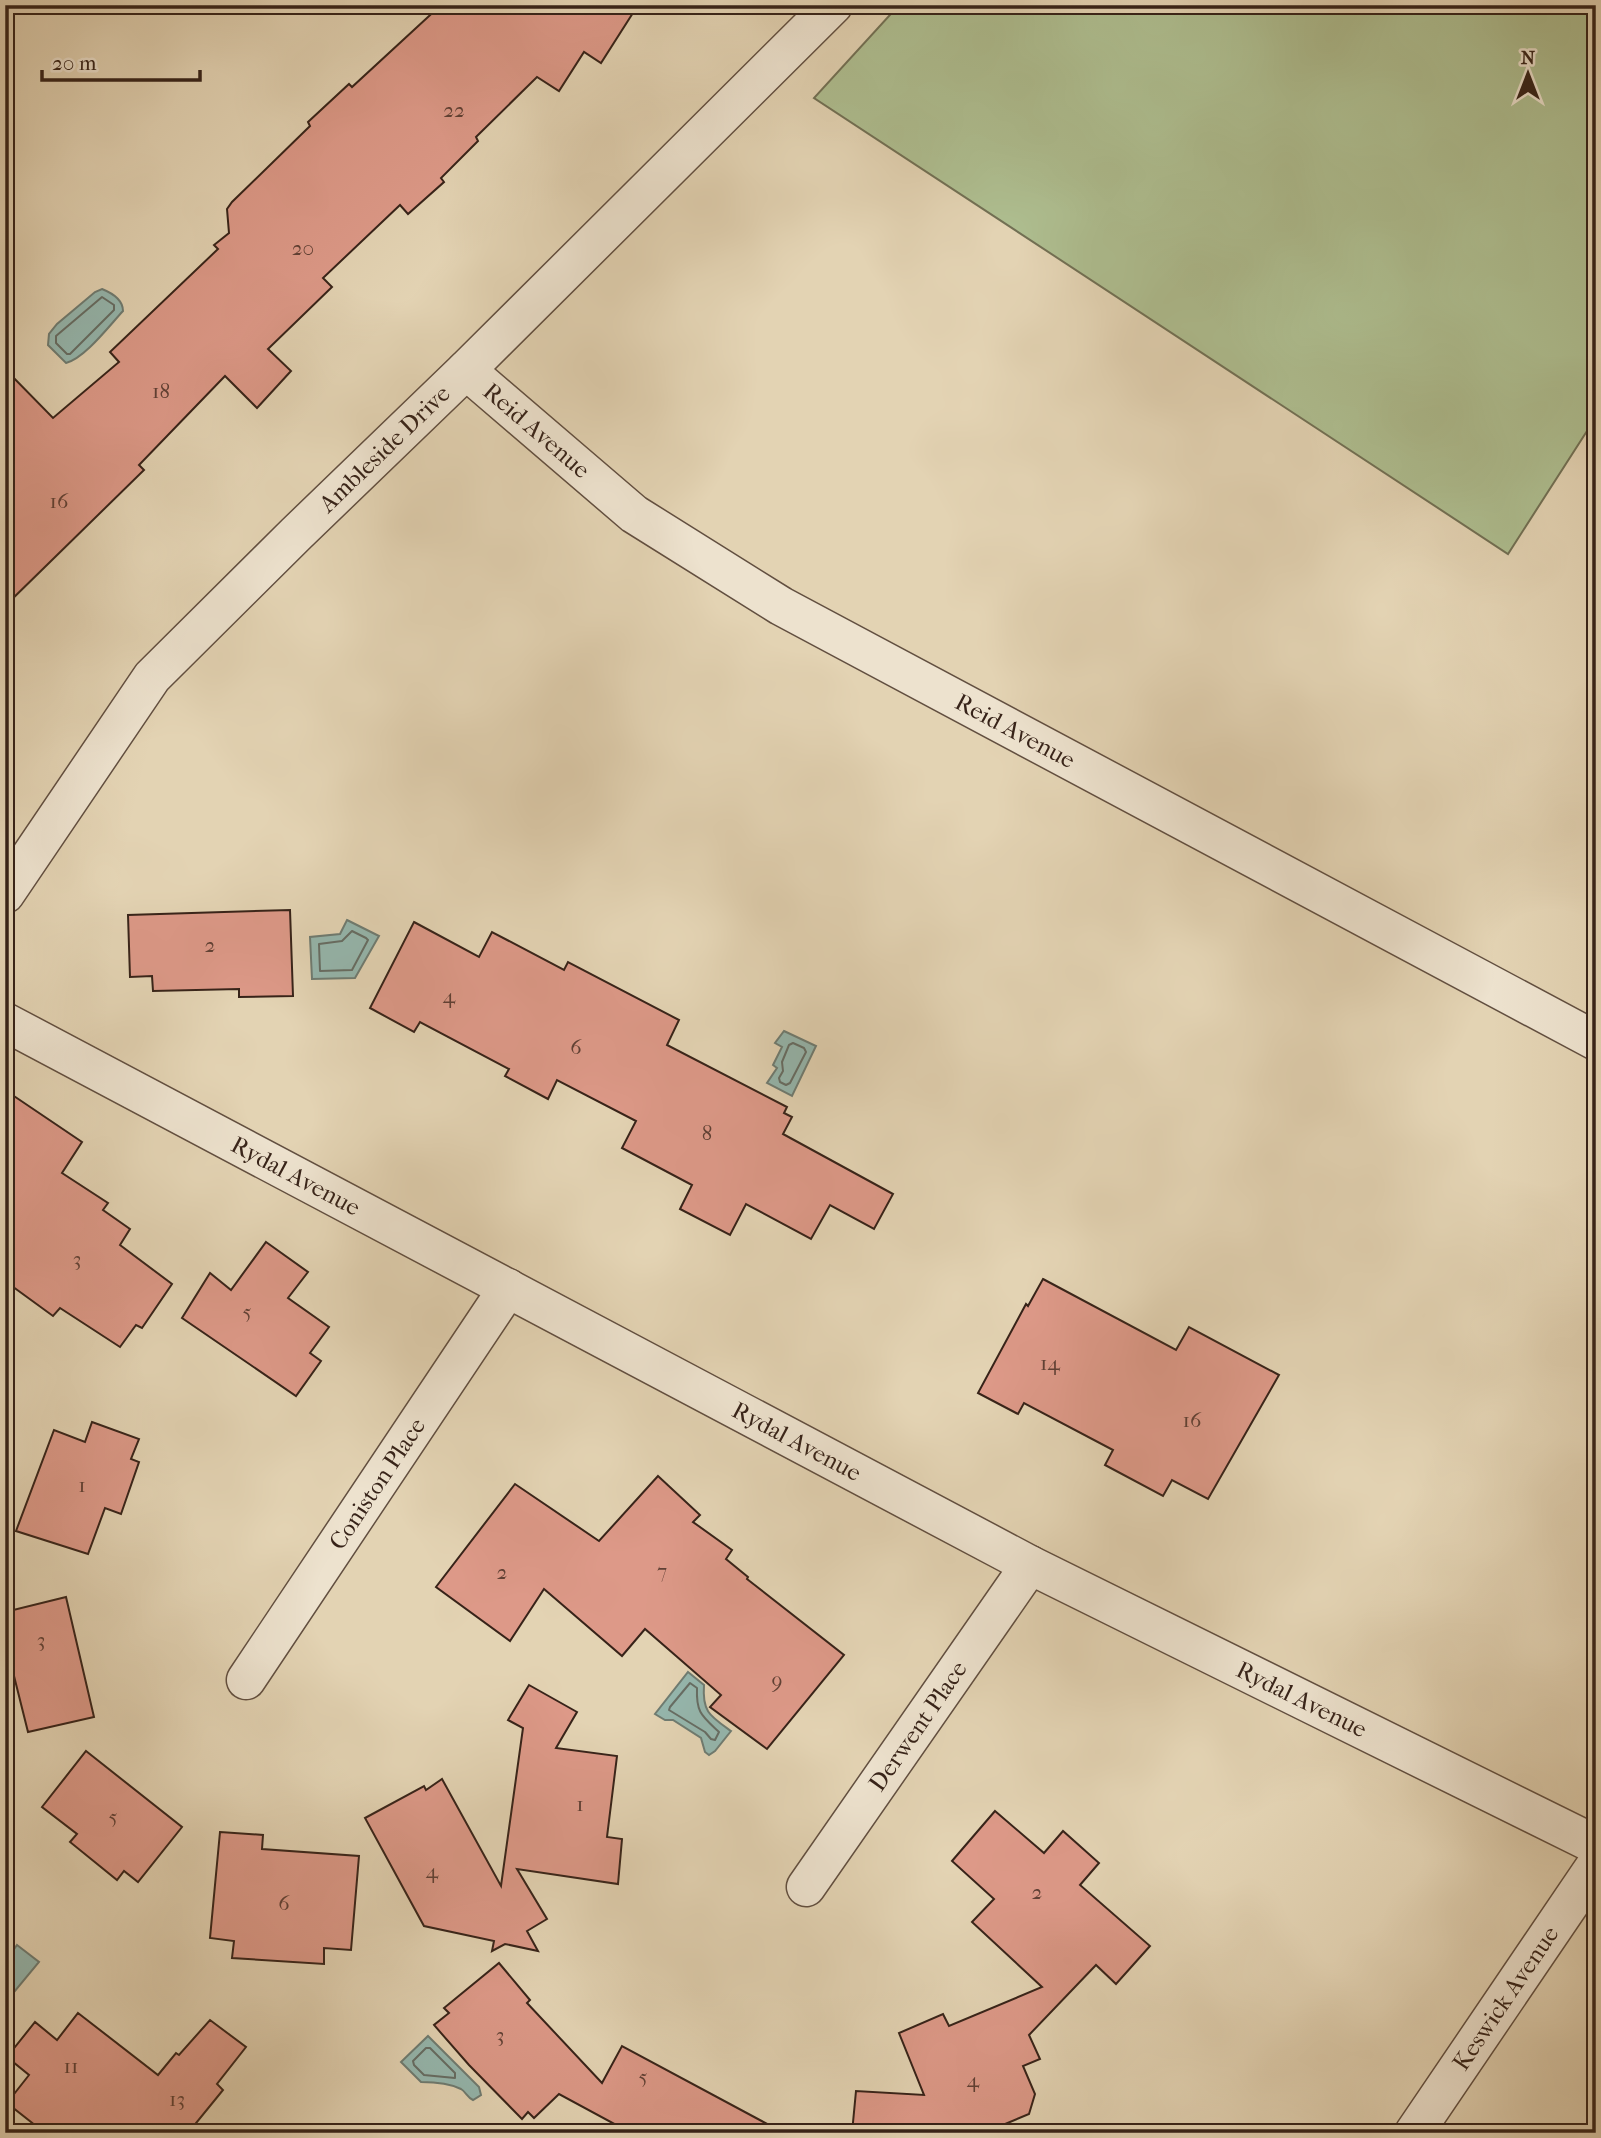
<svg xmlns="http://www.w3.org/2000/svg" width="1601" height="2138" font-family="'IM FELL French Canon',serif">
  <rect width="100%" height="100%" fill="#e3d3b3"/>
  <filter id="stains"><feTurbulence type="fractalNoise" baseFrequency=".00286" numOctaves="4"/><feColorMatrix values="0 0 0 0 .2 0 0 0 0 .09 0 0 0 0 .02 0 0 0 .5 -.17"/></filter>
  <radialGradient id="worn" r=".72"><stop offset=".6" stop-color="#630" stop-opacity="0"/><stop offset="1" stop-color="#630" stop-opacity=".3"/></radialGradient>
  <polygon fill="#aebe90" stroke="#727054" stroke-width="2" points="899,5 1596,5 1596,417 1508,554 814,98"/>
  <g fill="#95b7ae" stroke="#6f7c72" stroke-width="2">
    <path d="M102 289C112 293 123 300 123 311 109 326 85 358 66 363L48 345 49 334 57 324 95 292Z"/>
    <polygon points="347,920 379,936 355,978 312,979 310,937 340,934"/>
    <polygon points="784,1031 816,1046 792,1096 767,1083 777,1068 773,1065 782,1047 775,1043"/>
    <path d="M688 1672 704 1685C702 1712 710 1716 731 1731L715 1751 709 1755 705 1752 701 1738 673 1720H665L655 1714Z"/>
    <polygon points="17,1945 39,1962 5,2003 5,1955 9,1956"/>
    <path d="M428 2036 479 2087 481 2095 473 2100C467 2097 466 2092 461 2089 449 2083 434 2082 421 2082L401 2062Z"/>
  </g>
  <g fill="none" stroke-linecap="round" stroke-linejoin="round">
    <g stroke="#666d64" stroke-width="2">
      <polygon points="102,297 114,305 114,310 70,354 67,354 56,343 56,336"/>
      <polygon points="352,931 366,938 368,940 352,970 320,971 319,944 342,941"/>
      <polygon points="793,1043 804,1048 806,1052 790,1083 786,1085 780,1082 779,1078 783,1071 782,1062 789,1045"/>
      <path d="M690 1683 697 1688C696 1713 702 1716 719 1732L715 1740 711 1739 705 1732 669 1710 670 1707Z"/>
      <polygon points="426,2048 430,2048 455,2073 455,2078 424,2075 414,2065 413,2061"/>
    </g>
  </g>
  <g fill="#d98" stroke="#372319" stroke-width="2">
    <polygon points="441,5 638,5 601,63 584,52 559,91 537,77 476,137 478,141 441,178 444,182 408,214 400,205 323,278 332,287 268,349 291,371 257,408 225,376 139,465 144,470 5,606 5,369 53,418 119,362 110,352 218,249 214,245 229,233 227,209 232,202 310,126 308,122 349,84 352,87"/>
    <polygon points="290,910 293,996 239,997 239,989 153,991 152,976 130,977 128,915"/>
    <polygon points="414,922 479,957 492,932 564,970 568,962 679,1020 667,1045 787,1107 784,1113 792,1117 783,1134 893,1194 874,1229 830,1205 811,1239 746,1204 730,1235 680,1209 692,1185 622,1148 636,1121 557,1080 548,1099 505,1076 509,1069 420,1022 414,1032 370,1008"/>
    <polygon points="5,1090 82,1142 62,1173 108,1203 103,1210 130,1229 120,1245 172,1284 142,1328 136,1325 120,1347 60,1308 53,1316 5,1281"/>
    <polygon points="266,1242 308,1272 288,1298 329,1327 310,1353 321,1361 296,1396 182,1318 210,1273 231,1290"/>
    <polygon points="1043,1279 1176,1350 1189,1327 1279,1375 1208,1499 1172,1480 1163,1496 1105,1465 1113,1450 1024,1403 1018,1414 978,1393 1026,1304 1028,1306"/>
    <polygon points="92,1422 139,1439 131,1459 139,1462 121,1514 105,1508 88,1554 16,1531 54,1430 85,1442"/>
    <polygon points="658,1476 700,1515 693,1522 732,1550 726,1559 748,1577 747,1579 844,1655 767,1749 710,1707 721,1695 645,1629 622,1656 544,1589 510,1641 436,1587 515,1484 599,1541"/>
    <polygon points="66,1597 94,1717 28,1732 12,1668 5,1670 5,1612"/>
    <polygon points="529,1685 577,1712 556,1748 617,1756 607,1837 622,1839 618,1884 517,1869 547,1919 527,1931 538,1951 505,1944 492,1951 494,1941 424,1926 365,1818 424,1786 426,1790 442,1779 501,1886 523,1728 508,1720"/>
    <polygon points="86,1751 182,1827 138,1882 124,1871 117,1880 70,1842 77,1834 42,1807"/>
    <polygon points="995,1811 1044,1853 1063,1831 1099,1863 1080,1885 1150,1946 1116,1984 1096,1965 1029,2035 1040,2059 1023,2066 1035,2094 1029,2114 998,2127 998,2133 852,2133 856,2091 924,2095 899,2033 943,2014 949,2026 1042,1987 972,1922 994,1899 952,1861"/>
    <polygon points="220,1832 263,1835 262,1849 359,1856 351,1950 324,1948 324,1964 232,1958 234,1941 210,1938"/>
    <polygon points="499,1963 530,2000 527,2003 602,2083 622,2046 784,2133 631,2133 559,2094 534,2118 528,2112 522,2119 469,2065 434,2025 449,2013 444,2008"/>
    <polygon points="78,2013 158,2075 176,2053 179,2055 210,2020 246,2047 217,2084 223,2090 188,2133 45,2133 7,2103 29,2075 7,2057 35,2022 57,2040"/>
  </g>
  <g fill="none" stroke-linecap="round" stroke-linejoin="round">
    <defs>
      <g id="minor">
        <path id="s1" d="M466 370 634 514 781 606 1596 1041"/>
        <path id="s2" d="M5 894 152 677 296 534 466 370 833 5"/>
        <path id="s3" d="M5 1022 1030 1565 1596 1845"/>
        <path id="s4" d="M246 1680 508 1288"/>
        <path id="s5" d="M806 1887 1030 1565"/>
        <path id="s6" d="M1414 2133 1596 1865"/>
      </g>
    </defs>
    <use href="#minor" stroke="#624f40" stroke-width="41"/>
    <use href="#minor" stroke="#ede2ce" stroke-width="38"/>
  </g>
  <g text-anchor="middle" stroke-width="5" stroke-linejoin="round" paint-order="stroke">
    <g font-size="21" fill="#604035">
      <text x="454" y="117">22</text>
      <text x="303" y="255">20</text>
      <text x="161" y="398">18</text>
      <text x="59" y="508">16</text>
      <text x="210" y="952">2</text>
      <text x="449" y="1003">4</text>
      <text x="576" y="1054">6</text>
      <text x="707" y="1140">8</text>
      <text x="77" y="1266">3</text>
      <text x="247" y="1319">5</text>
      <text x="1050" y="1370">14</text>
      <text x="1192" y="1427">16</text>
      <text x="82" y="1492">1</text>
      <text x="662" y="1578">7</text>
      <text x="502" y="1579">2</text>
      <text x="41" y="1647">3</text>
      <text x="777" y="1688">9</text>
      <text x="580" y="1811">1</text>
      <text x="113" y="1824">5</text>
      <text x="432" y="1878">4</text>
      <text x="1037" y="1899">2</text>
      <text x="284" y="1910">6</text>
      <text x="500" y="2042">3</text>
      <text x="71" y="2073">11</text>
      <text x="643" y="2084">5</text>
      <text x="973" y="2087">4</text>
      <text x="177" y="2106">13</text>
    </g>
    <g font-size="24" fill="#372319" stroke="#ede2ce">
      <text dy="8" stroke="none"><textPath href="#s1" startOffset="93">Reid Avenue</textPath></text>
      <text dy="8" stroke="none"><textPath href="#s2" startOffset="588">Ambleside Drive</textPath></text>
      <text dy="8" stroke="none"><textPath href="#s1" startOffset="660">Reid Avenue</textPath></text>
      <text dy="8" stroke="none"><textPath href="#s3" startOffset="329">Rydal Avenue</textPath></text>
      <text dy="8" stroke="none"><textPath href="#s3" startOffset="896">Rydal Avenue</textPath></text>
      <text dy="8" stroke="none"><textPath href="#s4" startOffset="236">Coniston Place</textPath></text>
      <text dy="8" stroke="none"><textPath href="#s3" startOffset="1463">Rydal Avenue</textPath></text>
      <text dy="8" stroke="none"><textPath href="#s5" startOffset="196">Derwent Place</textPath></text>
      <text dy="8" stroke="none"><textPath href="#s6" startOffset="163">Keswick Avenue</textPath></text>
    </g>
  </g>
  <rect width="1601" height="2138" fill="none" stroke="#e3d3b3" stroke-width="28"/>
  <rect x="7" y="7" width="1587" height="2124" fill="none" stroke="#372319" stroke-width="3.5"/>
  <rect x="14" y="14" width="1573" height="2110" fill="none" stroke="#372319" stroke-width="2"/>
  <g transform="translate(1528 74)" stroke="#ede2ce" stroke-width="5" paint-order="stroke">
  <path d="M0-5L12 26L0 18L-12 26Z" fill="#372319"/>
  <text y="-10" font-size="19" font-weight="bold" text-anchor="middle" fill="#372319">N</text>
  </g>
  <path d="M42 70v10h158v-10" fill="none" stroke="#372319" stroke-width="3.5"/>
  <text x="52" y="70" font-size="21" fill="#372319" stroke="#ede2ce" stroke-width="5" paint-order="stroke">20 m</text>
  <rect width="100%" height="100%" filter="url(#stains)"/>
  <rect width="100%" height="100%" fill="url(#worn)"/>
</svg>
